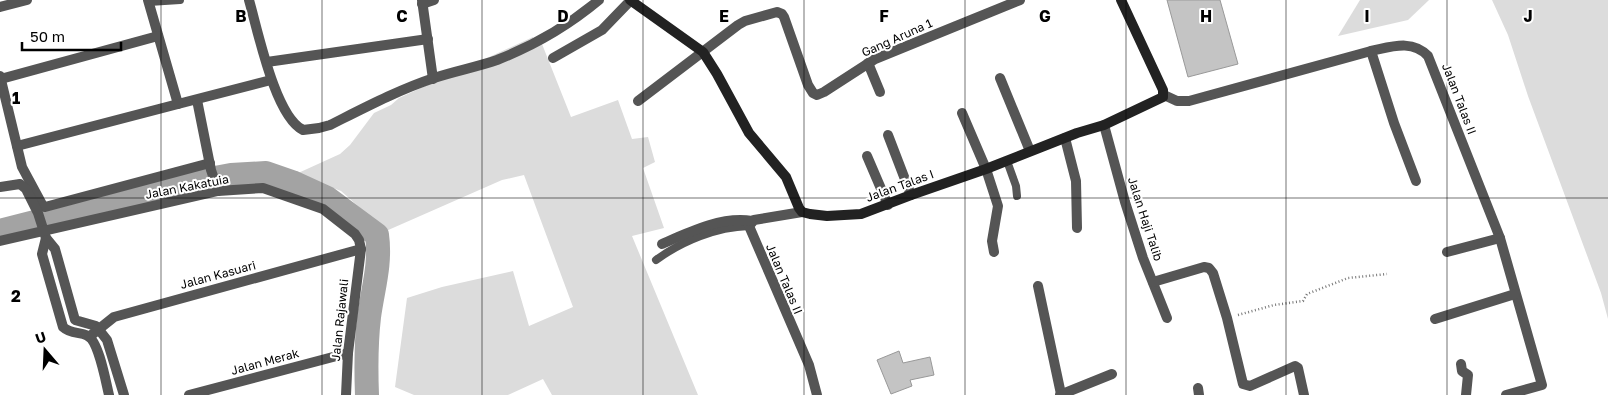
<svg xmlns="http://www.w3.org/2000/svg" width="1608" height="395" font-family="'Golos Text',sans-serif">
  <rect width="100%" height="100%" fill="#fff"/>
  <g fill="#dcdcdc">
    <polygon points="1360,0 1429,0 1408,20 1338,36"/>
    <polygon points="1492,0 1608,0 1608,319 1601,293 1528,96 1508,35"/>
    <polygon points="533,37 537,46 542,44 571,117 618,100 632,139 648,137 655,162 643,168 664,228 632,236 698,395 552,395 543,379 508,395 414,395 395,387 407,298 442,287 513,271 529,326 573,307 524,175 502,180 386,231 341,191 296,174 340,154 350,145 374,113 391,105 399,98"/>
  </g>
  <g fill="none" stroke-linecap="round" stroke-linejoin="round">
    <path stroke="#a3a3a3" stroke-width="24" d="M0 231 183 184 231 175 266 173 292 182 327 198 377 235C381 264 373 288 369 317 366 343 366 369 367 395"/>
  </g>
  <g fill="#c4c4c4" stroke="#999">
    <polygon points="1167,0 1220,0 1238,64 1188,77"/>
    <polygon points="899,351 903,363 930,357 934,375 910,380 912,386 891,394 877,360"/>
  </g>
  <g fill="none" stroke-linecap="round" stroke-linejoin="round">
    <polyline stroke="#777" stroke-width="2.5" stroke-dasharray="1 2.5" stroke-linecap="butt" points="1238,315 1274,305 1303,301 1307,294 1348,278 1387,274"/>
    <g stroke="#555" stroke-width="8">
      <polyline points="149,2 180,0"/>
      <polyline points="1007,161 1016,186 1017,196"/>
      <path d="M656 260C682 241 716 227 749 226"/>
    </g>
    <g stroke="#555" stroke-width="10">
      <polyline points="148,0 178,104 271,80"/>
      <path d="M249 0C258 31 275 116 303 130L319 128 330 125C364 108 398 90 434 78 455 71 477 67 497 60 533 46 569 25 599 0"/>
      <polyline points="422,0 433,79"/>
      <polyline points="422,4 434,0"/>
      <polyline points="0,7 27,0"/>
      <polyline points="1371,51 1394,123 1416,181"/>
      <polyline points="553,58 602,30 631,0"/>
      <polyline points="267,62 428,39"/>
      <polyline points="868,63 880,92"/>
      <polyline points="0,76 22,167 43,206 45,207 210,163"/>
      <polyline points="1000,78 1030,151"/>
      <polyline points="1,79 158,36"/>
      <path d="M1164 95 1177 101H1189L1371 51C1391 47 1412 39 1428 56L1500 238 1542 385 1506 395"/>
      <polyline points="197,100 211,170 218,191"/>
      <polyline points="638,101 738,25 745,21 777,12 782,14 784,17 808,85 813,93 817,95 824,92 875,59 1020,0"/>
      <polyline points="962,113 986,169 998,206 992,241 994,252"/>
      <polyline points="1104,125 1125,202 1143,258 1167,318"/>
      <polyline points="888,135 911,195"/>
      <polyline points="1065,138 1076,181 1077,228"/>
      <polyline points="17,146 178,104"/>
      <polyline points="867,156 888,205"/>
      <polyline points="0,187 20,184 26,189 38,213 46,238 55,249 75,320 96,326 107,340 124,395"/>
      <polyline points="802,212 754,220 749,226 809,365 817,395"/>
      <path d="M46 238 42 254 63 327C72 335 79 331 88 336 99 342 106 383 109 395"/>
      <polyline points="0,241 218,191 263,188 323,209 355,234 359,240 361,249 348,353 346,395"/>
      <path d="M662 244C689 232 722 216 752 221"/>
      <polyline points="1447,252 1500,238"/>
      <polyline points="1153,282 1204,267 1209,268 1213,273 1227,318 1243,384 1250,386 1295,366 1298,368 1304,395"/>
      <polyline points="1038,286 1061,394"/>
      <polyline points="1435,319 1515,294"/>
      <polyline points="89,337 114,317 361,249"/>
      <polyline points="1461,364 1462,371 1468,375 1466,395"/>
      <polyline points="1198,388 1199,395"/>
      <polyline points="189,395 348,353"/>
      <polyline points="1060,395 1112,374"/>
    </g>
    <polyline stroke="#222" stroke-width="10" points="630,0 703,52 717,74 749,133 786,177 799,208 802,212 810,214 827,216 861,214 911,195 986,169 1077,133 1104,125 1163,97 1163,90 1121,0"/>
  </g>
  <path fill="none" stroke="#000" stroke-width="1" stroke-opacity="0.55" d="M161 0V395M322 0V395M482 0V395M643 0V395M804 0V395M965 0V395M1126 0V395M1286 0V395M1447 0V395M0 198H1608"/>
  <g text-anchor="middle" stroke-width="4" stroke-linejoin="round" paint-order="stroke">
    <g font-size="12" fill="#000" stroke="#fff">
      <text transform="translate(897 38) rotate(-24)" y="4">Gang Aruna 1</text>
      <text transform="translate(1459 99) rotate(69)" y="4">Jalan Talas II</text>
      <text transform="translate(900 186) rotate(-20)" y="4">Jalan Talas I</text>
      <text transform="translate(187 187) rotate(-11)" y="4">Jalan Kakatuia</text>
      <text transform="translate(1145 219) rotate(72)" y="4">Jalan Haji Talib</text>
      <text transform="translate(218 275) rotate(-15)" y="4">Jalan Kasuari</text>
      <text transform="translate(784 279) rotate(67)" y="4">Jalan Talas II</text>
      <text transform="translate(340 320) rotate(-84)" y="4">Jalan Rajawali</text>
      <text transform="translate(265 362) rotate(-15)" y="4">Jalan Merak</text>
    </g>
  </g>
  <g font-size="16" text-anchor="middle" font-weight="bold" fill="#000" stroke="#fff" stroke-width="4" stroke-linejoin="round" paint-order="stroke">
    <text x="241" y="22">B</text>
    <text x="402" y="22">C</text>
    <text x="563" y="22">D</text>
    <text x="724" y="22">E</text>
    <text x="884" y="22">F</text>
    <text x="1045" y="22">G</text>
    <text x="1206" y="22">H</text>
    <text x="1367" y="22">I</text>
    <text x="1528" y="22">J</text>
    <text x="16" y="104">1</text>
    <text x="16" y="302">2</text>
  </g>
  <g transform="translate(45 350) rotate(341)" stroke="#ffffff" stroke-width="4" paint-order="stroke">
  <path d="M0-4L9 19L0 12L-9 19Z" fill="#000000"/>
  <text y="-8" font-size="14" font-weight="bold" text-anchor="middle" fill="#000000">U</text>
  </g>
  <path d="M22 42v8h99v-8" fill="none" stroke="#000000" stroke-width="2.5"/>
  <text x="30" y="42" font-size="15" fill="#000000" stroke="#ffffff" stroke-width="4" paint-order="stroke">50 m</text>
</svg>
